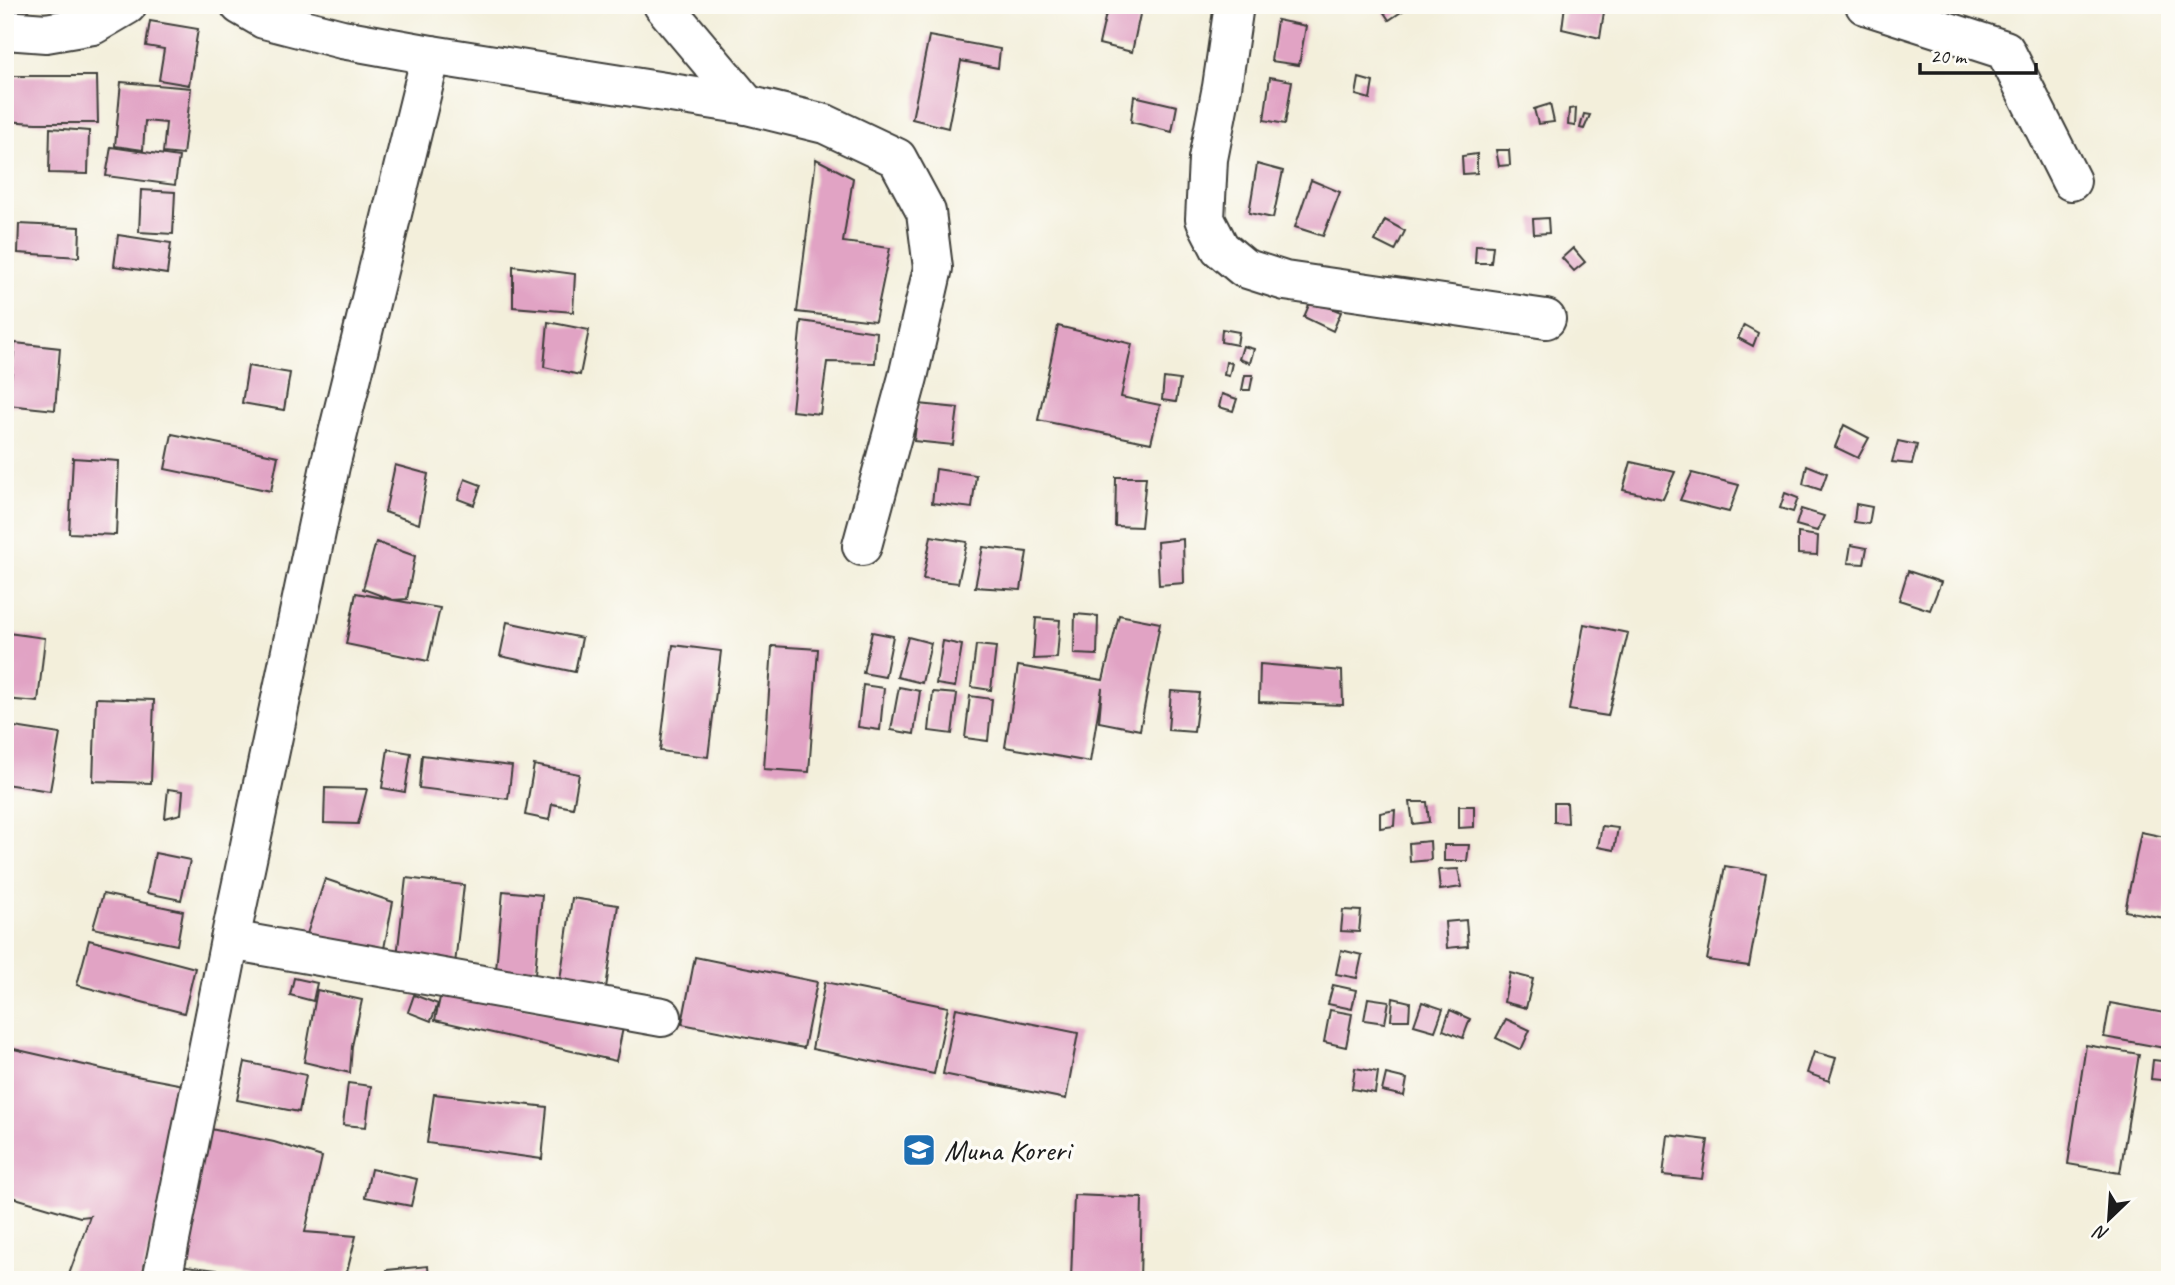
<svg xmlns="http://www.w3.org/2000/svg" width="2175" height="1285" font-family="Caveat,sans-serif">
  <rect width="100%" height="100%" fill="#fdfcf7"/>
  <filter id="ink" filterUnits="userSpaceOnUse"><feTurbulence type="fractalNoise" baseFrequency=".0143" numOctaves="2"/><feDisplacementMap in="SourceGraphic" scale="14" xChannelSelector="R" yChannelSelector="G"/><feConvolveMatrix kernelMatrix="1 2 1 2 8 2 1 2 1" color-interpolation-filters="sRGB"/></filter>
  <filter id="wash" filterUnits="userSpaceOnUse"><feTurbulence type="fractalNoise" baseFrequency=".00686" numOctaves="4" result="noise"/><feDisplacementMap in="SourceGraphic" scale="28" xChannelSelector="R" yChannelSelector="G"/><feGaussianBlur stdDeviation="1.57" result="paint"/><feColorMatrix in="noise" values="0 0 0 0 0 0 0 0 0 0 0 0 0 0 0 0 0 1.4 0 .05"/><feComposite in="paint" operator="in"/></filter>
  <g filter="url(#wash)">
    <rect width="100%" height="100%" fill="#f3efdb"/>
    <g id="blocks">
      <g fill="#e1a3c4">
        <polygon points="5,5 29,5 27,20 5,17"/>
        <polygon points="1108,5 1142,5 1132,52 1099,44"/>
        <polygon points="1379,5 1405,5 1407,8 1389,20"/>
        <polygon points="1565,5 1580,5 1604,12 1600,38 1562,29"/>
        <polygon points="1277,20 1306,26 1299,65 1271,61"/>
        <polygon points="150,21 198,29 189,85 159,80 164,49 146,46"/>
        <polygon points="929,36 1000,49 998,68 961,61 948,128 912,119"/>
        <polygon points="5,76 97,76 98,123 36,123 5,121"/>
        <polygon points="1270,77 1292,81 1285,124 1264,120"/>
        <polygon points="1359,78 1373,82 1370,99 1356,95"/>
        <polygon points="121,82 191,88 183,155 163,153 166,123 145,121 143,150 115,146"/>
        <polygon points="1134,96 1177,106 1172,132 1131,122"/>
        <polygon points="1550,104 1554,122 1538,124 1534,109"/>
        <polygon points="1576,108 1575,126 1568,125 1569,109"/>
        <polygon points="1584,114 1590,115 1584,129 1580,128"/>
        <polygon points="50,128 89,131 88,174 49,173"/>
        <polygon points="111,147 179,157 175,185 106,176"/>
        <polygon points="1496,150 1509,150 1510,165 1499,166"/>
        <polygon points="1477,154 1477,173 1463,174 1462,156"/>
        <polygon points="816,159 853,178 843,242 890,248 875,321 797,312"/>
        <polygon points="1257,164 1283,171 1273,218 1249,213"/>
        <polygon points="1311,180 1340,192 1323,236 1295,227"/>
        <polygon points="141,190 175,192 173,234 139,232"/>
        <polygon points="1548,218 1549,233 1534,234 1533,219"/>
        <polygon points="1385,220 1405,231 1395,251 1375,241"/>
        <polygon points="19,224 80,227 79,257 18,253"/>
        <polygon points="118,235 171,243 167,274 114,266"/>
        <polygon points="1476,245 1493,246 1491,263 1475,263"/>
        <polygon points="1573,248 1585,262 1574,271 1562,258"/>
        <polygon points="5,262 11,263 7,296 5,296"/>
        <polygon points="513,266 575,274 573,312 513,307"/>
        <polygon points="1311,300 1341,312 1333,331 1304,317"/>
        <polygon points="801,321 877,332 875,363 827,362 820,414 792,411"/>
        <polygon points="548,322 589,330 580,375 544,367"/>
        <polygon points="1744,325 1758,333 1753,346 1738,338"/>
        <polygon points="1058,326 1132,344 1121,397 1160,405 1151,443 1038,420"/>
        <polygon points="1222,329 1239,332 1237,345 1221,342"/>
        <polygon points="15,343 60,348 55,410 8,405"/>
        <polygon points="1243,346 1254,349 1250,363 1239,359"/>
        <polygon points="1226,362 1232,363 1229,376 1224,375"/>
        <polygon points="248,366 290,373 284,410 242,403"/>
        <polygon points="1245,375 1253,375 1250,390 1242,390"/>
        <polygon points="1164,378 1180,380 1176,402 1162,400"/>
        <polygon points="1222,394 1237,399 1233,411 1219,407"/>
        <polygon points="919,404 958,408 953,445 914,441"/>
        <polygon points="1844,425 1869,438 1858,458 1835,447"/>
        <polygon points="172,434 278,456 271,491 165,469"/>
        <polygon points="1898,441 1917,445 1912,464 1892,462"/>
        <polygon points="73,458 119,461 116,535 69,533"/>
        <polygon points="1631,462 1675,472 1663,499 1623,490"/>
        <polygon points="395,465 428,474 419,524 385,512"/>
        <polygon points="1807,465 1827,473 1821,490 1803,484"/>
        <polygon points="936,469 976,475 972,508 932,503"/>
        <polygon points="1692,473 1739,485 1729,512 1680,500"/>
        <polygon points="1116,477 1146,477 1141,527 1115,526"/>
        <polygon points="465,479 481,485 474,505 458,499"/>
        <polygon points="1785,493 1798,498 1793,512 1780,508"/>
        <polygon points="1856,504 1872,507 1869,524 1854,522"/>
        <polygon points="1801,509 1824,516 1817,531 1796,525"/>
        <polygon points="1798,533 1818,536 1817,555 1798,554"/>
        <polygon points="931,536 967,542 958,583 923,579"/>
        <polygon points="1183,539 1184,583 1159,585 1157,542"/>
        <polygon points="376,542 415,556 407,599 393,600 440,608 428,661 346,644 356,593 393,600 363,589"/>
        <polygon points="1851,545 1867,548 1864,564 1848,563"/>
        <polygon points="983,547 1027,552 1021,590 975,587"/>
        <polygon points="1908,571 1941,582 1930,610 1899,600"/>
        <polygon points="1075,614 1098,616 1097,655 1074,654"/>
        <polygon points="1119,615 1160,623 1140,730 1099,722 1102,688 1090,762 1005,747 1018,666 1103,680"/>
        <polygon points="1036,618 1060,620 1057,658 1033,659"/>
        <polygon points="507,622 582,638 575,672 500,656"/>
        <polygon points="1584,624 1628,633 1608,716 1569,710"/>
        <polygon points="872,632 893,636 885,677 863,673"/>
        <polygon points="8,633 45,638 38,702 5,699 5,653"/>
        <polygon points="908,637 931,643 922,683 897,677"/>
        <polygon points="943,641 962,645 955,687 936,684"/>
        <polygon points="673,645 721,651 708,757 660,751"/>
        <polygon points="976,645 996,647 991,690 971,687"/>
        <polygon points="772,646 818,649 809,772 764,769"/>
        <polygon points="1260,664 1342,671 1343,705 1259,702"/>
        <polygon points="863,685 884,688 880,730 858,727"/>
        <polygon points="899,687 920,691 914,734 891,730"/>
        <polygon points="1171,691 1199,693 1194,732 1168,730"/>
        <polygon points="933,692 957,694 952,734 929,731"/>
        <polygon points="970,696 992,699 988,741 965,738"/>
        <polygon points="96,698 154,700 151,783 93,781"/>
        <polygon points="8,726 60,734 50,791 5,784 5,744"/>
        <polygon points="388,749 411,753 405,792 382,788"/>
        <polygon points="422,755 512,766 508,799 419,788"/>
        <polygon points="534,765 579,774 573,808 552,804 549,820 525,815"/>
        <polygon points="325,788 367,789 358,824 324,823"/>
        <polygon points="168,789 183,791 181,814 165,818"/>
        <polygon points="1410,802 1427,802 1429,822 1413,824"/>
        <polygon points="1554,803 1567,803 1568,823 1554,822"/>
        <polygon points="1459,806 1474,806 1474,827 1459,828"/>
        <polygon points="1395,810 1394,826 1380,828 1380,813"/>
        <polygon points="1602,826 1618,828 1614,850 1598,847"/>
        <polygon points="2141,832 2170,838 2170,894 2165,918 2125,911"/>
        <polygon points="1430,841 1431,860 1410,862 1409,843"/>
        <polygon points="1444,845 1469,845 1467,861 1444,861"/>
        <polygon points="155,853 190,860 181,900 147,893"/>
        <polygon points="1725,866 1766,873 1749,966 1707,960"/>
        <polygon points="1458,869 1462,887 1440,890 1438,870"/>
        <polygon points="406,878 464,885 455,964 397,957"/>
        <polygon points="325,879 393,902 381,964 305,940"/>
        <polygon points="503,891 542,895 535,974 496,970"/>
        <polygon points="103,894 183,911 177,945 93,928"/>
        <polygon points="572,898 618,905 606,988 560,980"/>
        <polygon points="1343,910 1361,911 1359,932 1341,931"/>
        <polygon points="1466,920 1468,946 1447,948 1445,922"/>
        <polygon points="89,940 195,968 184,1013 77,985"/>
        <polygon points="1341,950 1362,955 1357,978 1336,974"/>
        <polygon points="695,957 817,982 804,1048 682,1024"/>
        <polygon points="1510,973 1533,979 1526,1008 1504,1002"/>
        <polygon points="294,978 317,983 313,1001 290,995"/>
        <polygon points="825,982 948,1007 934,1074 812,1049"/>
        <polygon points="1333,985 1356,990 1352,1009 1328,1004"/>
        <polygon points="442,989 623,1028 616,1061 435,1020"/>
        <polygon points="317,990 362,1000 352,1046 350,1073 304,1062"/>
        <polygon points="414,995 438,1004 431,1021 408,1012"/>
        <polygon points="1368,998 1389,1001 1385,1023 1364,1020"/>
        <polygon points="1393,998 1410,1002 1409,1020 1391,1020"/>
        <polygon points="1422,1002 1443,1009 1435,1031 1414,1025"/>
        <polygon points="2110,1003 2170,1014 2170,1049 2104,1037"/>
        <polygon points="956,1008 1078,1033 1066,1099 943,1074"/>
        <polygon points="1330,1010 1352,1014 1346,1047 1324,1042"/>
        <polygon points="1450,1010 1470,1019 1463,1038 1443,1030"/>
        <polygon points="1506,1019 1530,1030 1521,1050 1496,1038"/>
        <polygon points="2086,1045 2139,1054 2120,1173 2068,1164"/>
        <polygon points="5,1047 115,1072 189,1086 141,1280 67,1280 90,1216 80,1217 5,1195"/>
        <polygon points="1814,1052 1836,1058 1829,1081 1807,1073"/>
        <polygon points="2153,1060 2170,1062 2170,1081 2151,1079"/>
        <polygon points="245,1062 306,1075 299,1112 237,1100"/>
        <polygon points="1355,1068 1378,1072 1375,1093 1352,1089"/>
        <polygon points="1386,1074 1407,1079 1404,1096 1382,1091"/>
        <polygon points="348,1083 371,1086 366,1127 343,1125"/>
        <polygon points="434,1094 547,1107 542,1159 427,1143"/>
        <polygon points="206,1128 274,1142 322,1157 305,1232 356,1236 345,1280 292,1280 171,1264"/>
        <polygon points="1668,1135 1708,1140 1702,1179 1663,1175"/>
        <polygon points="371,1169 417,1179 411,1206 365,1197"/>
        <polygon points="1074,1195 1142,1198 1140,1280 1071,1280"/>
        <polygon points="428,1266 429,1280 384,1280 387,1270"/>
      </g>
    </g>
  </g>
  <g filter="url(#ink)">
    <use href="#blocks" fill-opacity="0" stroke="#3c3c39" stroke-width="2"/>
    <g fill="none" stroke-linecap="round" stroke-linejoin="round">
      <defs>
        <g id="minor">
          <polyline points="240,5 264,19 342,39 431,55 747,105 825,124 897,158 926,212 933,268 908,377 862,546"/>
          <polyline points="663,5 747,105"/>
          <polyline points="1234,5 1222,87 1208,159 1205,219 1220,248 1244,268 1285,281 1546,319"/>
          <polyline points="1865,5 2005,50 2071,181"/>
          <polyline points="5,30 46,33 93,25 127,5"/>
          <polyline points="230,940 662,1017"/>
          <polyline points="162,1280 230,940 330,466 431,55"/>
        </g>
      </defs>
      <use href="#minor" stroke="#3c3c39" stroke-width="42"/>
      <use href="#minor" stroke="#fff" stroke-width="38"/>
    </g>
  </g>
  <defs>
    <symbol id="school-square" viewBox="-11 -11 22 22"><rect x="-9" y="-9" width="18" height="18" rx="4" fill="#1f6fb2" stroke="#fdfcf7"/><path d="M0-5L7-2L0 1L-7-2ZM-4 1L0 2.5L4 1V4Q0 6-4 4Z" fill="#fff"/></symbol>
  </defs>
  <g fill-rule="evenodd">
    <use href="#school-square" x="900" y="1131" width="38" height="38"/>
  </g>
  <g text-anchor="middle" stroke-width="7" stroke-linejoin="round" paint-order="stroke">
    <g font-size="30" fill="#1c1c1c" stroke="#fdfcf7" text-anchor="start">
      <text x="944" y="1160">Muna Koreri</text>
    </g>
  </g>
  <rect width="2175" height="1285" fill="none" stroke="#fdfcf7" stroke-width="28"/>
  <g transform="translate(2109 1219) rotate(205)" stroke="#fdfcf7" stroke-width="5" paint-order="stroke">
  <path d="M0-5L12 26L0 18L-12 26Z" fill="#1c1c1c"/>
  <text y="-10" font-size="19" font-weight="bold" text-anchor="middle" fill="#1c1c1c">N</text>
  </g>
  <path d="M1920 63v10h116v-10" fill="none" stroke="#1c1c1c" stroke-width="3.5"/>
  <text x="1930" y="63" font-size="21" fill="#1c1c1c" stroke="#fdfcf7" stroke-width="5" paint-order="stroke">20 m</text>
</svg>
